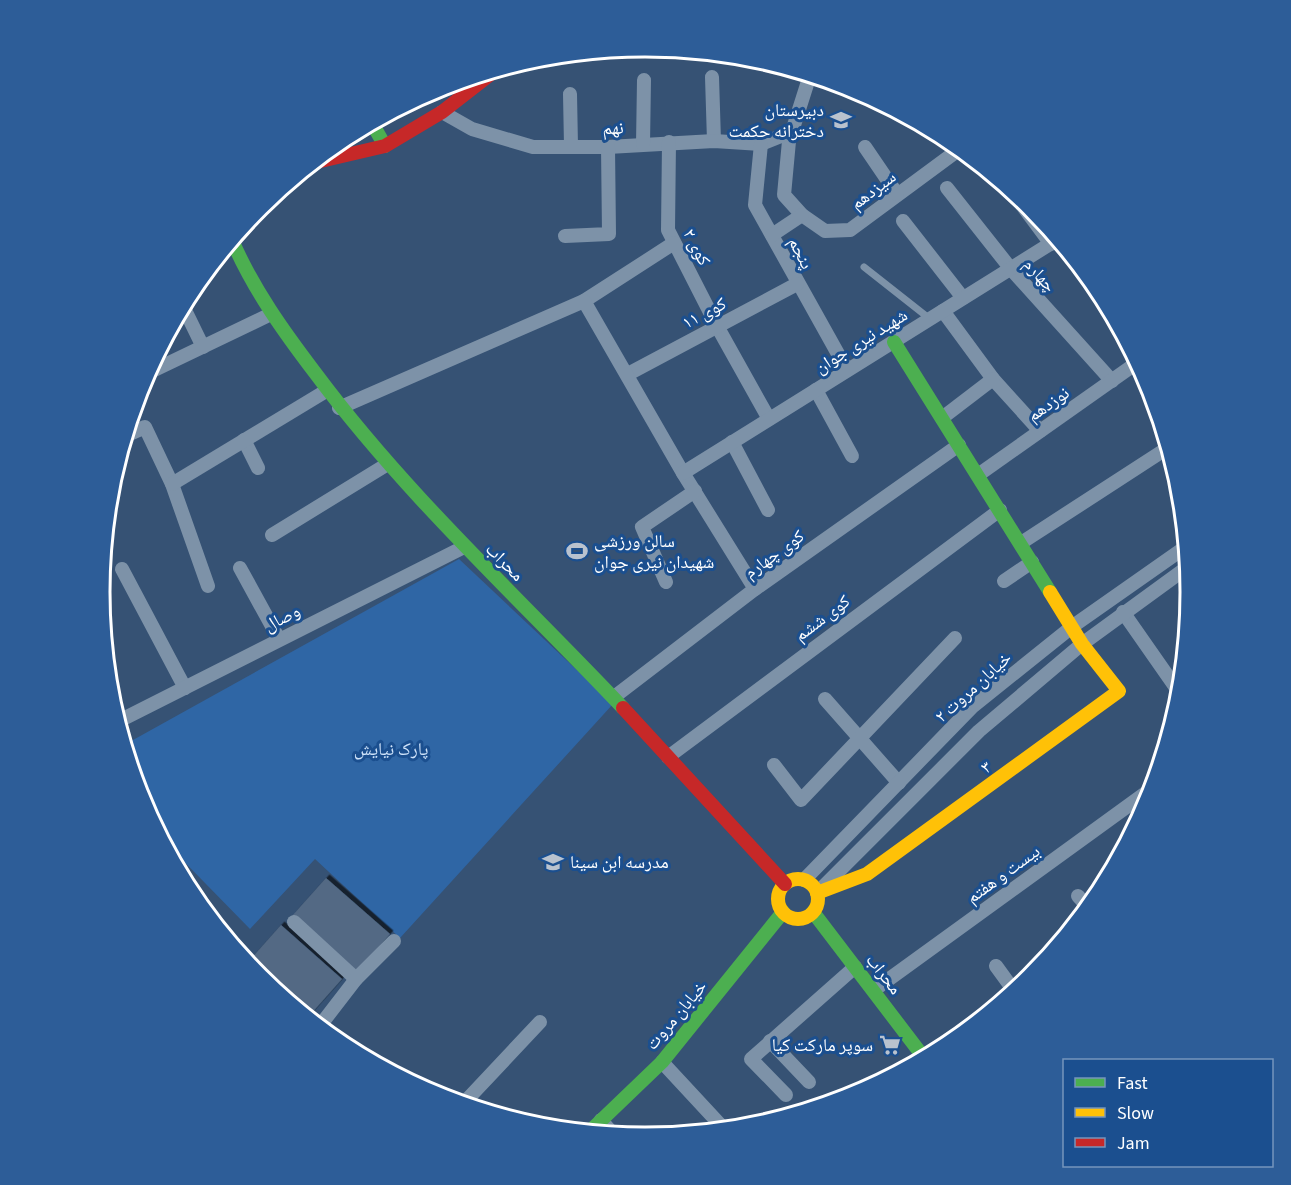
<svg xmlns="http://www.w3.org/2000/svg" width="1291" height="1185" font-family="'Source Sans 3','Noto Naskh Arabic',sans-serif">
  <defs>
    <filter id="shadow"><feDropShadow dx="3.5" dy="-3.5" stdDeviation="0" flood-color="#0009"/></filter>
  </defs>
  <rect width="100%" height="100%" fill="#365274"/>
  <polygon fill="#2f66a5" points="459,559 613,704 400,938 315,859 250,929 160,837 141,801 124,745"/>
  <g fill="#526984" filter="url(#shadow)">
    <polygon points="326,878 390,934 356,973 292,916"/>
    <polygon points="281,925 342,979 309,1016 248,962"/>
  </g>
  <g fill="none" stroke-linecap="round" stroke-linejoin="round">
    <polyline stroke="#7d92a8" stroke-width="7" points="864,267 930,319"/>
    <g stroke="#7d92a8" stroke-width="14">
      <polyline points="810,75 789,141 784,195 802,215 825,231 850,230 961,148"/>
      <polyline points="712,77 714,141"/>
      <polyline points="570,94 571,146"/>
      <polyline points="442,112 472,129 533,147 608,147 714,141 761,144 791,132"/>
      <polyline points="669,142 668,230 717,326 769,419"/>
      <polyline points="643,144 644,80"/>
      <polyline points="761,144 755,205 847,370"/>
      <polyline points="865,147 897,194"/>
      <polyline points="947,188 1011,269 1112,381"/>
      <polyline points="1010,189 1051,244"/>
      <polyline points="903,221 963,298"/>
      <polyline points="772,235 802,215"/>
      <polyline points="565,236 609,234 608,147"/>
      <polyline points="584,301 674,243"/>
      <polyline points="183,306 203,347"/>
      <polyline points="943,311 993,379 1040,431"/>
      <polyline points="146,374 271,314"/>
      <polyline points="628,374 797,284"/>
      <polyline points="816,390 852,456"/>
      <polyline points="339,408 584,301 683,473 755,589"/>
      <polyline points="942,418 993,379"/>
      <polyline points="125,436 145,427 172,484 208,586"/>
      <polyline points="244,440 258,468"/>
      <polyline points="732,442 768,510"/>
      <polyline points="683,473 1058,239"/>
      <polyline points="978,475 1138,362"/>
      <polyline points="172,484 326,391"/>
      <polyline points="272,535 386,465"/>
      <polyline points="1021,543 1169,447"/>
      <polyline points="240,568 279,639"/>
      <polyline points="122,569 185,688"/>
      <polyline points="1004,581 1032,562"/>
      <polyline points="666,582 642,527 695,491"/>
      <polyline points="1190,584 1191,585"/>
      <polyline points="1123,612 1181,695"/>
      <polyline points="614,697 755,589 959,445"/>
      <polyline points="825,699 899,783"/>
      <polyline points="117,722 464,547"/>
      <polyline points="668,757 1000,510"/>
      <polyline points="774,765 801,800 955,638"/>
      <polyline points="804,880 972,707 1073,626 1187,546"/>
      <polyline points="821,889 979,731 1082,644 1189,566"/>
      <polyline points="1078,896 1089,908"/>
      <polyline points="294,922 356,979"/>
      <polyline points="996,966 1015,992"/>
      <polyline points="874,990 1154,787"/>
      <polyline points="319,1027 356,979 394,941"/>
      <polyline points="770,1041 809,1082"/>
      <polyline points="662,1062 726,1131"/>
      <polyline points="891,1078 922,1056"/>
      <polyline points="786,1095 751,1059 855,967"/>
      <polyline points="462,1105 540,1022"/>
      <polyline points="601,1120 615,1136"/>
    </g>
    <g stroke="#4caf50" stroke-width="14">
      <polyline points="372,123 385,146"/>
      <path d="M232 240C253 289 284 332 316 374 407 496 519 598 623 708"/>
      <polyline points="894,342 1050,592"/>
      <polyline points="813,912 925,1059"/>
      <polyline points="588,1133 662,1062 783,912"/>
    </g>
    <g stroke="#ffc107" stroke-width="14">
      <circle cx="798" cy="899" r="20"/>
      <polyline points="817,893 867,874 1119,691 1082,644 1050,592"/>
    </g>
    <g stroke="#c62828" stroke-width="14">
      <polyline points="312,163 385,146 442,112 496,70"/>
      <polyline points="623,708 785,884"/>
    </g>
  </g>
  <defs>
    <symbol id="school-bare" viewBox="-9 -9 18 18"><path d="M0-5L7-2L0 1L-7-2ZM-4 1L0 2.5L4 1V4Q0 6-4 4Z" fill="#b9c2ce" stroke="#1b4f8f" stroke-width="2.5" paint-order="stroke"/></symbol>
    <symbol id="stadium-bare" viewBox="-9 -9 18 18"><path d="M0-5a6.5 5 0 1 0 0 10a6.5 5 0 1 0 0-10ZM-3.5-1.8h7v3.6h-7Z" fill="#b9c2ce" stroke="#1b4f8f" stroke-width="2.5" paint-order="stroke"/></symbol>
    <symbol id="supermarket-bare" viewBox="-9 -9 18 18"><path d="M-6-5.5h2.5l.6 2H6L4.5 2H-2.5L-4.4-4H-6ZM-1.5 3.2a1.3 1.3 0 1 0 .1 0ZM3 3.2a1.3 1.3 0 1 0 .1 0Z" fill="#b9c2ce" stroke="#1b4f8f" stroke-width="2.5" paint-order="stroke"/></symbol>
  </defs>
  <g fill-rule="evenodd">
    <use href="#school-bare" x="826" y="105" width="30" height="30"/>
    <use href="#stadium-bare" x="562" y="536" width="30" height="30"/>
    <use href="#school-bare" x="538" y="847" width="30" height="30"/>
    <use href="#supermarket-bare" x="875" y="1030" width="30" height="30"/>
  </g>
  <g text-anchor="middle" stroke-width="6" stroke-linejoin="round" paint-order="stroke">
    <g font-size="18" fill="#fff" stroke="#1b4f8f" text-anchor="end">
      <text x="824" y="116">دبیرستان<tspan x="824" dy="21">دخترانه حکمت</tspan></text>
      <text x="594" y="547" text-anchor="start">سالن ورزشی<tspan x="594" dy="21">شهیدان نیری جوان</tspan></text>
      <text x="570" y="868" text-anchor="start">مدرسه ابن سینا</text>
      <text x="873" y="1051">سوپر مارکت کیا</text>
    </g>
    <g font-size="18" fill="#fff" stroke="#1b4f8f">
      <text transform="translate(613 128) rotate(-3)" y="6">نهم</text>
      <text transform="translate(873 190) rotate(-37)" y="6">سیزدهم</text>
      <text transform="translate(697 247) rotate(63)" y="6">کوی ۲</text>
      <text transform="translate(801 253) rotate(63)" y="6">پنجم</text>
      <text transform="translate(1040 275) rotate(48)" y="6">چهارم</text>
      <text transform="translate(704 313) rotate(-28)" y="6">کوی ۱۱</text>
      <text transform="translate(861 341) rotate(-32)" y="6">شهید نیری جوان</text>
      <text transform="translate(1048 404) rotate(-35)" y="6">نوزدهم</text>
      <text transform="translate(774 554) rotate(-36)" y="6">کوی چهارم</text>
      <text transform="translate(505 562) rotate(45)" y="6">محراب</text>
      <text transform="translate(282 618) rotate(-27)" y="6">وصال</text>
      <text transform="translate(822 618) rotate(-37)" y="6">کوی ششم</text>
      <text transform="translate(973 687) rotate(-42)" y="6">خیابان مروت ۲</text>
      <text transform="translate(986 767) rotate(-36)" y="6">۳</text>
      <text transform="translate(1003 874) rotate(-36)" y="6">بیست و هفتم</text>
      <text transform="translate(884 974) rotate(52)" y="6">محراب</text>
      <text transform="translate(676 1015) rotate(-50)" y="6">خیابان مروت</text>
    </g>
    <g font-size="18" fill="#cfe3fa" stroke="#1b4f8f">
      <text x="391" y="755">پارک نیایش</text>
    </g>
  </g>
  <path d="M0 0H1291V1185H0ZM110 592a535 535 0 1 1 1070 0a535 535 0 1 1-1070 0Z" fill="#2d5d98" fill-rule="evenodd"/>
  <path fill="none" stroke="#fff" stroke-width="3" d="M110 592a535 535 0 1 1 1070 0a535 535 0 1 1-1070 0Z"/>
  <rect x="1063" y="1059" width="210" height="108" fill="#1b4f8f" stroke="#7695bc" stroke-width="1.5"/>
  <rect x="1075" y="1078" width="30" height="9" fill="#4caf50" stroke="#7695bc" stroke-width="1.5"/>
  <text x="1117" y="1089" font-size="18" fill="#ffffff">Fast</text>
  <rect x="1075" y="1108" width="30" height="9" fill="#ffc107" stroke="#7695bc" stroke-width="1.5"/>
  <text x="1117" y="1119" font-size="18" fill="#ffffff">Slow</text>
  <rect x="1075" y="1138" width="30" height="9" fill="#c62828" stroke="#7695bc" stroke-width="1.5"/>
  <text x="1117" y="1149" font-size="18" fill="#ffffff">Jam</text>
</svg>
